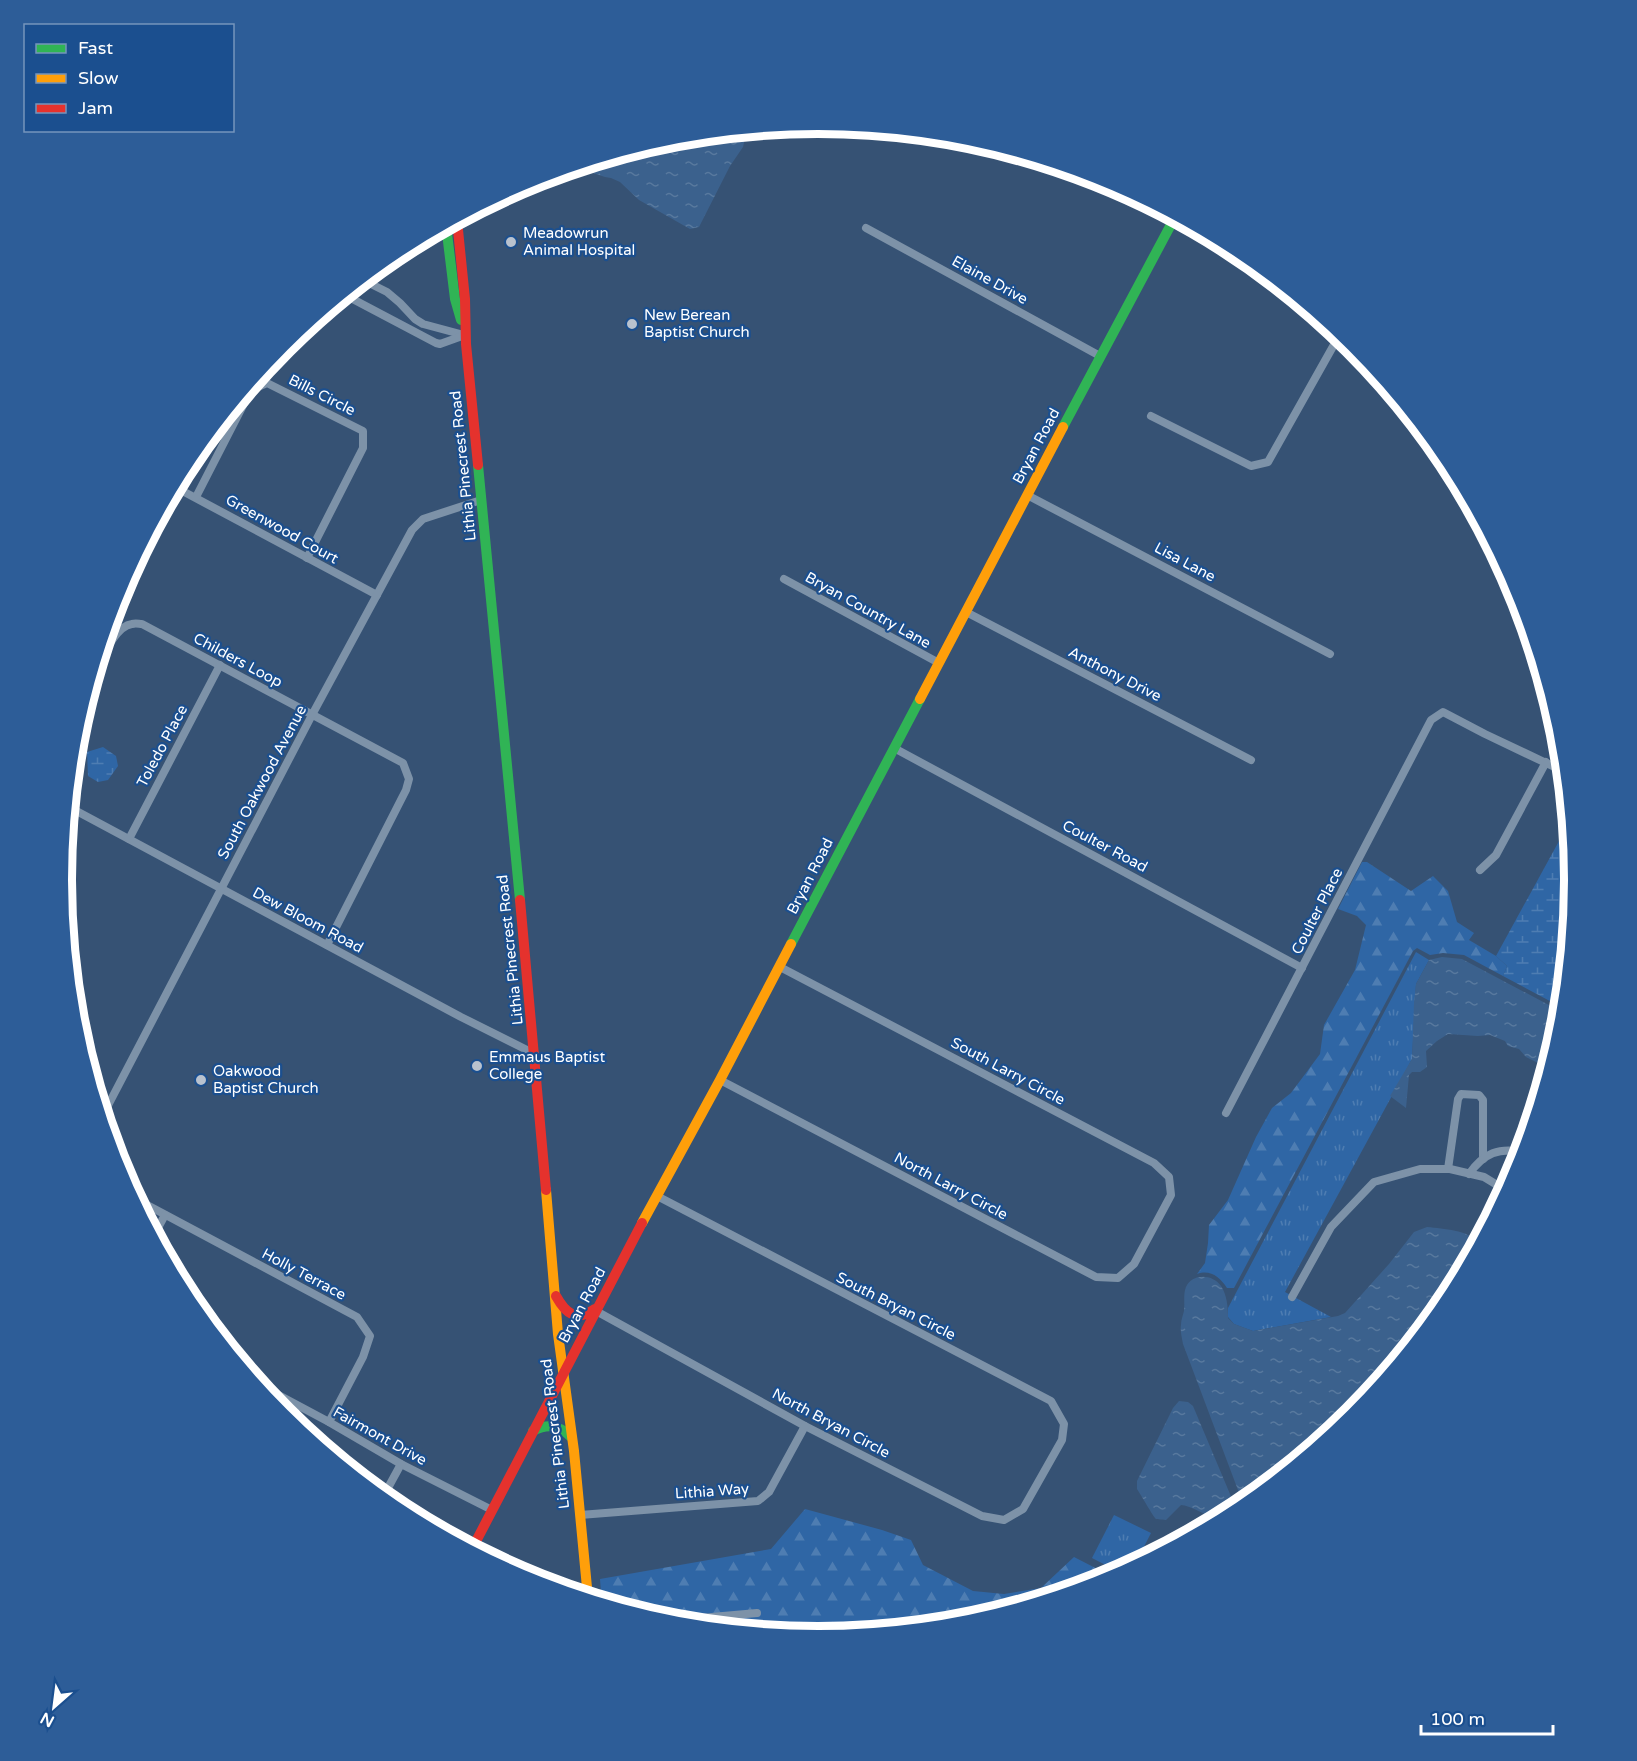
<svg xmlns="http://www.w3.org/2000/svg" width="1637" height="1761" font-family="'Varela Round',sans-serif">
  <defs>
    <pattern id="forest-firs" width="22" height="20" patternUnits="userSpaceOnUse" patternTransform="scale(1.5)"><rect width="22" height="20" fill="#2f66a5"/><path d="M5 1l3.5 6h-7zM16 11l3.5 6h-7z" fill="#4e7db2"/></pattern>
    <pattern id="wetland-marsh" width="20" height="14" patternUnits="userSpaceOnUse" patternTransform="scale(1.5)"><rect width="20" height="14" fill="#2f66a5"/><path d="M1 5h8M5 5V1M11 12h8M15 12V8" fill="none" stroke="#4e7db2"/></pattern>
    <pattern id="park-tufts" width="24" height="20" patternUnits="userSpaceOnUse" patternTransform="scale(1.5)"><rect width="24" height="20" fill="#2f66a5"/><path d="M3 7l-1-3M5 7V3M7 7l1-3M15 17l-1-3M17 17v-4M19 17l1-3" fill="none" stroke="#4e7db2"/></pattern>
    <pattern id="water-ripples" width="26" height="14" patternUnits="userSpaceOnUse" patternTransform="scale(1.5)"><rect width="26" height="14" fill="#3b618d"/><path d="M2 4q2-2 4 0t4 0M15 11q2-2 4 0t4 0" fill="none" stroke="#58799e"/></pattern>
  </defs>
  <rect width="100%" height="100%" fill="#365274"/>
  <g fill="url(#forest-firs)">
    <path d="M1362 862H1367L1411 891 1433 876 1448 891 1457 922 1474 933 1469 940 1496 956 1507 966 1503 976 1464 955 1443 953 1430 955 1417 948 1413 951 1234 1288H1227C1220 1277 1210 1269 1197 1274L1205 1263 1208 1243 1209 1225 1228 1200 1256 1137 1272 1108 1291 1093 1320 1054 1324 1025 1355 970 1366 925 1357 916 1338 909Z"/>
    <polygon points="805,1509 882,1530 911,1540 923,1565 973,1591 1004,1594 1041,1588 1074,1557 1111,1576 1108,1580 966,1623 837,1636 838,1630 828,1623 767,1632 670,1623 593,1599 601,1592 600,1579 771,1549"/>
  </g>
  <g fill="url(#wetland-marsh)">
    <polygon points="103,747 116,756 118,766 108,780 98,782 88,776 87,752"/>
    <polygon points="1570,821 1575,880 1563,1008 1503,976 1507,966 1496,956"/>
    <polygon points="828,1623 836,1626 838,1630 837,1636 818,1637 767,1632"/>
  </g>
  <g fill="url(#park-tufts)">
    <polygon points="1416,952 1429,960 1416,984 1412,1059 1285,1292 1331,1317 1253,1331 1234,1324 1228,1317 1228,1308"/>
    <polygon points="1114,1515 1151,1533 1134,1566 1121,1573 1092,1558"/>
  </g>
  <g fill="url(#water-ripples)">
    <polygon points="740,131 743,133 745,138 743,147 730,166 699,227 690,229 639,200 620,182 611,178 605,177 587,171 578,166 671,138"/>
    <polygon points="1442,957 1462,959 1562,1012 1561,1029 1545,1082 1538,1063 1526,1057 1519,1049 1508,1046 1505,1041 1490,1035 1478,1036 1448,1034 1437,1041 1426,1051 1427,1067 1420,1072 1412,1072 1409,1075 1406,1108 1390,1096 1412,1059 1414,1002 1416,984 1429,960"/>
    <path d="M1427 1227C1444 1229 1467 1230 1479 1242L1448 1301 1354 1416 1244 1506 1183 1344C1182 1338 1180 1331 1181 1325 1181 1320 1183 1315 1184 1311 1185 1303 1183 1294 1186 1287 1192 1273 1213 1274 1221 1286 1227 1295 1228 1307 1228 1318L1234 1324 1253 1331 1338 1316 1345 1313 1389 1264 1414 1232Z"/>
    <path d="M1179 1401 1188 1402 1193 1406 1235 1506V1512L1219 1521C1209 1517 1190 1505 1181 1505L1166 1520C1165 1520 1156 1519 1156 1519 1154 1518 1140 1493 1137 1489V1481L1173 1408Z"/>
  </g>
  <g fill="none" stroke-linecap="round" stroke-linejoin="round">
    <g stroke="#7d92a8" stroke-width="8">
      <polyline points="866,228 1100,356"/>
      <polyline points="363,280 387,292 400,303 415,319 423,324 464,335"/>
      <polyline points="345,295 436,343 440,344 465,335"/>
      <polyline points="1151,416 1251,466 1268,462 1340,334"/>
      <polyline points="175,487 377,595"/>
      <polyline points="1027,495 1330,654"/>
      <polyline points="196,497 251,390 267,383 363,431 363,448 307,558"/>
      <polyline points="784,579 939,663"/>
      <polyline points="966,612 1251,760"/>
      <path d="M93 677C101 662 114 626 132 624 136 623 139 624 142 624L403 763 409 779 406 790 327 945"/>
      <polyline points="894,748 1302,968"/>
      <polyline points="69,807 461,1017 535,1054"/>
      <polyline points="129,839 220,665"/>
      <polyline points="1480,870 1496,855 1546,762"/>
      <polyline points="720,1080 1096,1277 1118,1278 1134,1264 1171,1195 1169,1177 1154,1163 780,967"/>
      <polyline points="1226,1113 1431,720 1443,712 1485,734 1565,772"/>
      <polyline points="103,1115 312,715 412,530 423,519 481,500"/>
      <polyline points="1448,1169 1458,1099 1461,1094 1479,1095 1483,1100 1483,1159"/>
      <path d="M1469 1174C1484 1153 1499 1147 1523 1152"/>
      <polyline points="134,1198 357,1317 370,1336 363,1357 329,1422"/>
      <polyline points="154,1235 165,1215"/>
      <polyline points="1292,1297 1331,1227 1374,1182 1420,1169 1450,1169 1484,1177 1507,1191"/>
      <polyline points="596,1311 805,1426 982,1516 1004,1520 1023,1509 1062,1440 1064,1424 1051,1401 657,1196"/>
      <polyline points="256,1383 329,1422 401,1464 492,1510"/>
      <polyline points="383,1497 401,1464"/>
      <polyline points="580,1515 758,1501 769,1492 805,1426"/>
      <polyline points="666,1621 757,1613"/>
    </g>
    <g stroke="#30b455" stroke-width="10">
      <polyline points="446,225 455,299 461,320"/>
      <polyline points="1063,427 1175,217"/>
      <polyline points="478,465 520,900"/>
      <polyline points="791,944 920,699"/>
      <path d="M533 1431C548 1423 559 1425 571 1437"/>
    </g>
    <g stroke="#ff9f0a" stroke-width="10">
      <polyline points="920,699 1063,427"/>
      <polyline points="546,1190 558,1334 574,1451 588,1598"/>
      <polyline points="642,1223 720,1080 791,944"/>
    </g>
    <g stroke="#e5322d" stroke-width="10">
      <polyline points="457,220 465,299 466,344 478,465"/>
      <polyline points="520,900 546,1190"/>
      <path d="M556 1296C566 1314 576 1322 595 1309"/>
      <polyline points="472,1549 642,1223"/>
    </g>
  </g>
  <g fill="#b9c2ce" stroke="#1b4f8f" stroke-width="2">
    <circle cx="511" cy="242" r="6"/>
    <circle cx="632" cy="324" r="6"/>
    <circle cx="477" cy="1066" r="6"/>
    <circle cx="201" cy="1080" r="6"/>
  </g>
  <g text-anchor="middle" stroke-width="4.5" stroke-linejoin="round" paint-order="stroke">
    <g font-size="15" fill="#fff" stroke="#1b4f8f" text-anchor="start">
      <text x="523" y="238">Meadowrun<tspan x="523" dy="17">Animal Hospital</tspan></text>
      <text x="644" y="320">New Berean<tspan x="644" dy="17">Baptist Church</tspan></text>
      <text x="489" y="1062">Emmaus Baptist<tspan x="489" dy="17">College</tspan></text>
      <text x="213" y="1076">Oakwood<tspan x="213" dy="17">Baptist Church</tspan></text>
    </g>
    <g font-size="15" fill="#fff" stroke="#1b4f8f">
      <text transform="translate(990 280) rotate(29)" y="5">Elaine Drive</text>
      <text transform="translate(322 395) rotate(27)" y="5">Bills Circle</text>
      <text transform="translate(1036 446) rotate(-62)" y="5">Bryan Road</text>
      <text transform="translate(463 466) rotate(-96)" y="5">Lithia Pinecrest Road</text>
      <text transform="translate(282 529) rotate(29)" y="5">Greenwood Court</text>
      <text transform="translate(1185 562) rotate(28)" y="5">Lisa Lane</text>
      <text transform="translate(868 610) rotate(29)" y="5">Bryan Country Lane</text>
      <text transform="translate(238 660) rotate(28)" y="5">Childers Loop</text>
      <text transform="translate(1115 674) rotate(27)" y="5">Anthony Drive</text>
      <text transform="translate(162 746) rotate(-62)" y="5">Toledo Place</text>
      <text transform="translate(262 782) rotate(-62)" y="5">South Oakwood Avenue</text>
      <text transform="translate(1105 846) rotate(28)" y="5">Coulter Road</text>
      <text transform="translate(810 876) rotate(-63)" y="5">Bryan Road</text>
      <text transform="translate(1317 911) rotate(-63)" y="5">Coulter Place</text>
      <text transform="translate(308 920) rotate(28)" y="5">Dew Bloom Road</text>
      <text transform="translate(510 950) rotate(-96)" y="5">Lithia Pinecrest Road</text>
      <text transform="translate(1008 1071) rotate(28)" y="5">South Larry Circle</text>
      <text transform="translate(951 1186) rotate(28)" y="5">North Larry Circle</text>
      <text transform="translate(304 1274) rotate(28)" y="5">Holly Terrace</text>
      <text transform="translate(582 1305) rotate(-62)" y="5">Bryan Road</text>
      <text transform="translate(896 1306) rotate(27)" y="5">South Bryan Circle</text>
      <text transform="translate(831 1423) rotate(28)" y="5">North Bryan Circle</text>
      <text transform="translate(555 1434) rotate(-97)" y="5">Lithia Pinecrest Road</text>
      <text transform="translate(380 1436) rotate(29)" y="5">Fairmont Drive</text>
      <text transform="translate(712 1491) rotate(-4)" y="5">Lithia Way</text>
    </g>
  </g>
  <path d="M0 0H1637V1761H0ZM72 880a746 746 0 1 1 1492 0a746 746 0 1 1-1492 0Z" fill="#2d5d98" fill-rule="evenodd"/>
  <path fill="none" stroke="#fff" stroke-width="8" d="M72 880a746 746 0 1 1 1492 0a746 746 0 1 1-1492 0Z"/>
  <rect x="24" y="24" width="210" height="108" fill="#1b4f8f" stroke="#7695bc" stroke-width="1.5"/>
  <rect x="36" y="44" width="30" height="9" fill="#30b455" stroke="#7695bc" stroke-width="1.5"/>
  <text x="78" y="54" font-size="18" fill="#ffffff">Fast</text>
  <rect x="36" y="74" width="30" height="9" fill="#ff9f0a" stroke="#7695bc" stroke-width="1.5"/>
  <text x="78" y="84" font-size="18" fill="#ffffff">Slow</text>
  <rect x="36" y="104" width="30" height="9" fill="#e5322d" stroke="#7695bc" stroke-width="1.5"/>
  <text x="78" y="114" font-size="18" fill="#ffffff">Jam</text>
  <g transform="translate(54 1707) rotate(208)" stroke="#1b4f8f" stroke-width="4.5" paint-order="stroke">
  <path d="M0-4.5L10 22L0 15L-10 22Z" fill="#ffffff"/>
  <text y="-9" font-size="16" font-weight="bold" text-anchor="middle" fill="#ffffff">N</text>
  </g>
  <path d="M1421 1725v9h132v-9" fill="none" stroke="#ffffff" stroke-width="3"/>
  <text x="1430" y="1725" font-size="18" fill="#ffffff" stroke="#1b4f8f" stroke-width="4.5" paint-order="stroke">100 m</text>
</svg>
